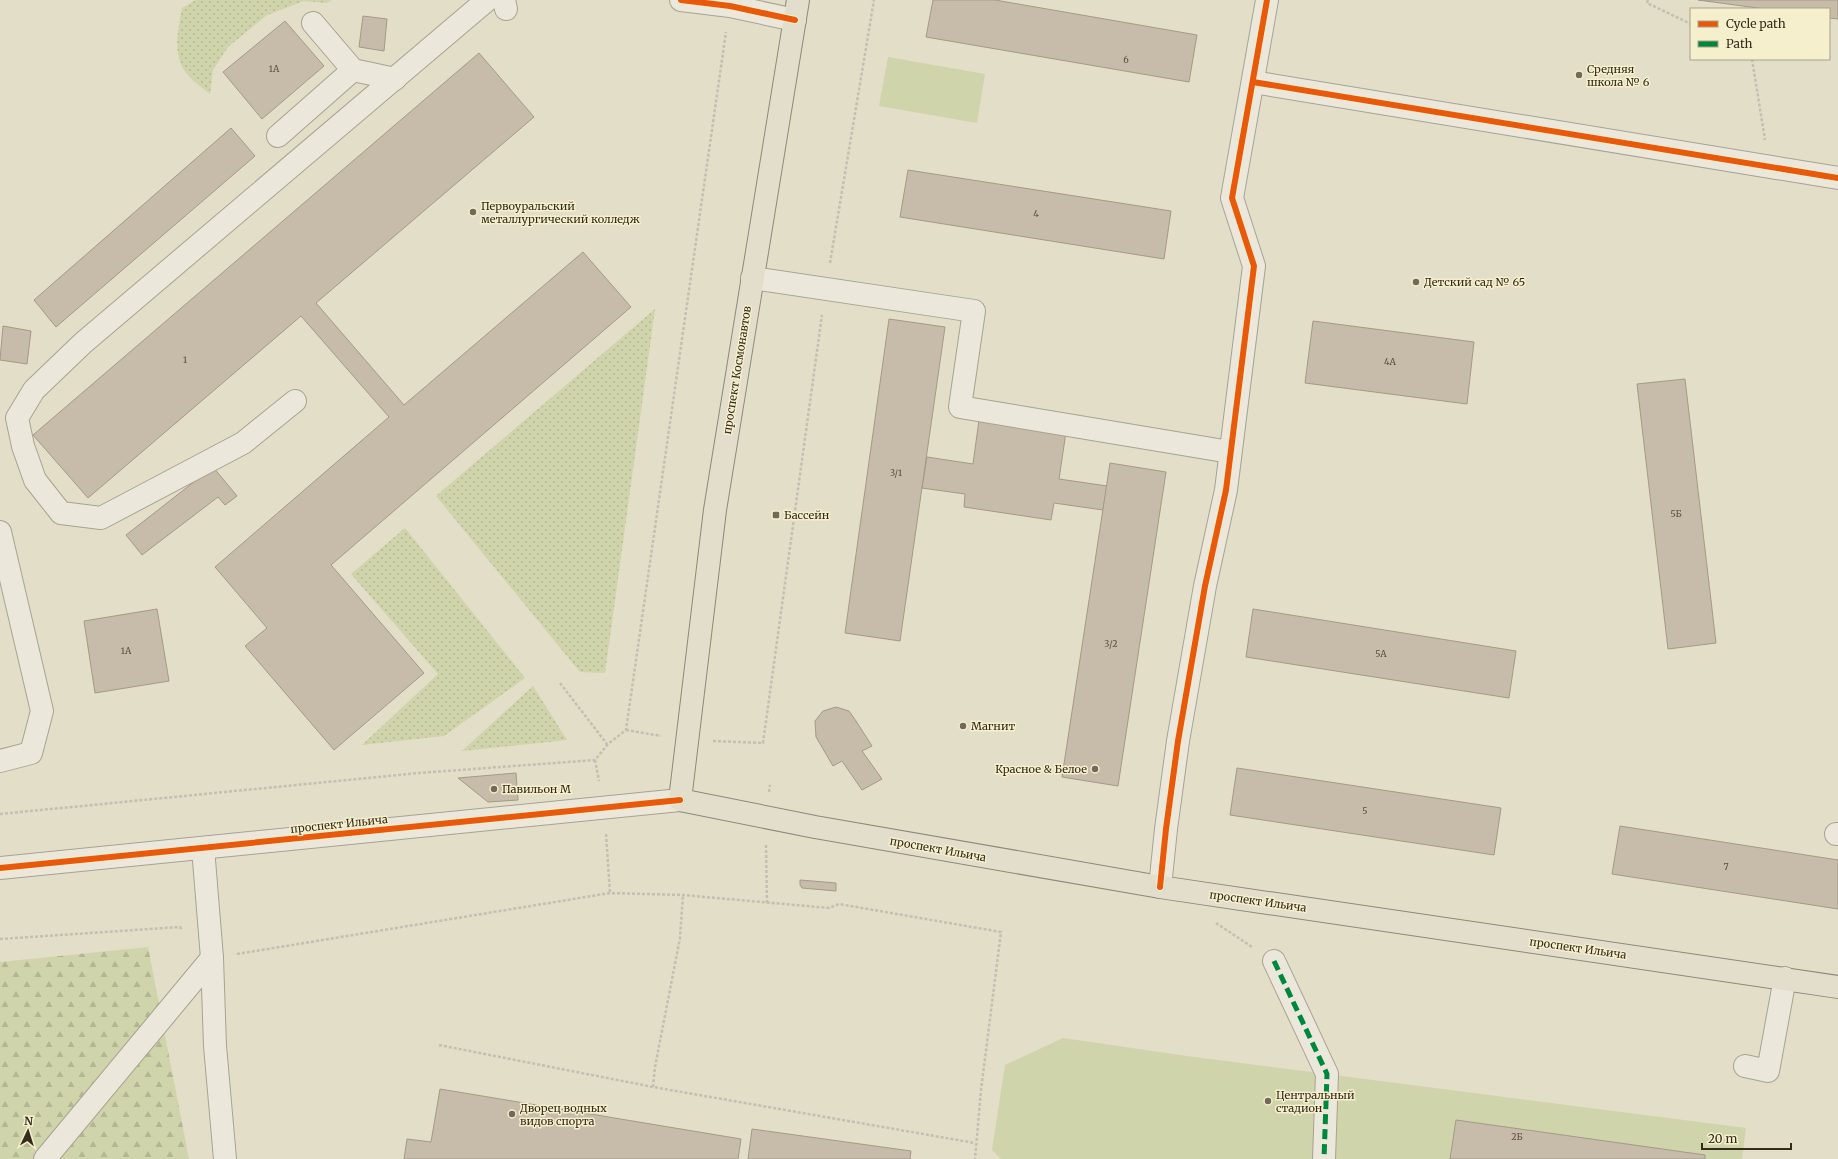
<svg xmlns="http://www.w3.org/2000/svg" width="1838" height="1159" font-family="Merriweather,serif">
  <defs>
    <pattern id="grass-dots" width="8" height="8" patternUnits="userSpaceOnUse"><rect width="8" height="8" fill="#cfd4aa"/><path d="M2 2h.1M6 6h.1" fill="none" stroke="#b2b692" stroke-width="1.8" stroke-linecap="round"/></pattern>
    <pattern id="forest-firs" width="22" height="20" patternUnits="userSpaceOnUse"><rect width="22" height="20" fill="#cfd4aa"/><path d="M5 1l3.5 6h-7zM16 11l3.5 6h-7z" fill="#b2b692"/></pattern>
  </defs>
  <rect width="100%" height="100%" fill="#e3dec8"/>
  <g fill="url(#grass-dots)">
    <path d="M196 0H331L327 3 304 1 267 15 228 47 213 70 210 94C203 88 195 83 189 76 171 58 178 30 182 8Z"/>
    <polygon points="655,309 605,673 580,672 436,496"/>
    <polygon points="405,528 525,678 444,736 362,745 438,674 351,574"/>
    <polygon points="533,686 567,740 462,751"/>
  </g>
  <polygon fill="url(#forest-firs)" points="148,947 189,1159 0,1159 0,962"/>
  <g fill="#cfd4aa">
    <polygon points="888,57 985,74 977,123 879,106"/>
    <polygon points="1063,1038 1194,1057 1746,1128 1742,1159 1001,1159 992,1150 1005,1065"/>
  </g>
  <g fill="#c7bca9" stroke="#a39988">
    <polygon points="933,0 995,0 1197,35 1189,82 926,37"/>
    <polygon points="1698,0 1838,0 1838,19 1829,18 1829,9 1765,9"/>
    <polygon points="363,16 387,19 384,51 359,47"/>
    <polygon points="285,21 324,66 262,119 223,72"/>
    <polygon points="479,53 534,117 316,303 404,405 583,252 631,307 331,565 424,673 334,750 245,646 267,628 215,567 389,417 301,316 88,498 33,435"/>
    <polygon points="231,128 255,156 56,327 34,300"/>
    <polygon points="908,170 1171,211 1164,259 900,217"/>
    <polygon points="889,319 945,327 900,641 845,633"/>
    <polygon points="1313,321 1474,342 1467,404 1305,383"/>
    <polygon points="3,326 31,331 27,364 0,360"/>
    <polygon points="1685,379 1716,643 1668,649 1637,384"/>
    <polygon points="979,420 1066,432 1059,479 1107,486 1103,510 1054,503 1051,520 964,507 965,494 922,488 927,457 973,464"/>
    <polygon points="1110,463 1166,472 1118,786 1062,777"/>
    <polygon points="213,467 237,496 225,505 218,497 142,555 126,535"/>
    <polygon points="157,609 169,681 95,693 84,621"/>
    <polygon points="1253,609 1516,651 1509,698 1246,657"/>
    <polygon points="836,707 849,711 856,721 872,746 862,751 882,779 862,790 842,761 833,766 816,737 815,721 823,711"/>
    <polygon points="1237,768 1501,808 1494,855 1230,815"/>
    <polygon points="516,773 518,800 488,802 458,778"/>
    <polygon points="1620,826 1838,860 1838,909 1612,874"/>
    <polygon points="800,880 836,883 836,891 802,888 800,885"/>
    <polygon points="440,1089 741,1139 738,1159 404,1159 407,1139 431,1142"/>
    <polygon points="1456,1120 1705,1155 1705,1159 1450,1159"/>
    <polygon points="752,1129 911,1151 910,1159 748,1159"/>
  </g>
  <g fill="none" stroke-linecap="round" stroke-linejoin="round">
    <defs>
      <g id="minor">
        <polyline points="504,0 506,9"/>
        <polyline points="681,0 730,6 795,20"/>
        <polyline points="313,23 353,70 395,79"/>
        <polyline points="1253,82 1838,178"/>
        <polyline points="278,136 353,70"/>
        <polyline points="752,278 974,311 960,407 1230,452"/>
        <polyline points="295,401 243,443 101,518 61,513 35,480 23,446 17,418 34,390 83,343 487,0"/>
        <polyline points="0,532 42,711 31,753 0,761"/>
        <polyline points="1836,834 1838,834"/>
        <polyline points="203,848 212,958 215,1046 225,1159"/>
        <polyline points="0,868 680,800"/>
        <polyline points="1160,887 1166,829 1178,741 1205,586 1226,490 1254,266 1232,198 1267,0"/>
        <polyline points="1274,961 1327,1074 1324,1159"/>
        <polyline points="1745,1066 1768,1071 1785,978"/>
        <polyline points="45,1159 212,958"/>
      </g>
      <polyline id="major" points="798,0 715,510 680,800 815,827 1160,887 1838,987"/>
    </defs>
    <use href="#minor" stroke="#a8a292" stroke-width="24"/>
    <use href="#major" stroke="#8d8879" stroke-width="24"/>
    <g stroke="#c3bfb1" stroke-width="2.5" stroke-dasharray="3 2" stroke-linecap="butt">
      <polyline points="1648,0 1647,3 1691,24"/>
      <polyline points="1752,59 1765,140"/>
      <polyline points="830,263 874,0"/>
      <polyline points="560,683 607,744"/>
      <polyline points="626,730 661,736"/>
      <polyline points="713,741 763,743 822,315"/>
      <polyline points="595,760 599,781"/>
      <polyline points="769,792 770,785"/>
      <polyline points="0,814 419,773 595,760 608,744 626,730 726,32"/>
      <polyline points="606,834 610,893"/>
      <polyline points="766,845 767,903"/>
      <polyline points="1216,923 1252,947"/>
      <polyline points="0,939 180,927 182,930"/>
      <polyline points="237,954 610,893 683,895 829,908 839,904 1001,932 981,1090 975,1159"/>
      <polyline points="439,1045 653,1087 975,1143"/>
      <polyline points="653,1087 655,1067 680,938 683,895"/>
    </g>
    <use href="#minor" stroke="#ebe7da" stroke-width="22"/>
    <use href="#major" stroke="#e3decb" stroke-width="22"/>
    <polyline stroke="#00873e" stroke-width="5" stroke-dasharray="10 5" stroke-linecap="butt" points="1274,961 1327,1074 1324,1159"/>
    <defs>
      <g id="cycleway">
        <polyline points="681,0 730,6 795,20"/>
        <polyline points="1253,82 1838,178"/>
        <polyline points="0,868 680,800"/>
        <polyline points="1160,887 1166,829 1178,741 1205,586 1226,490 1254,266 1232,198 1267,0"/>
      </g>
    </defs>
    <use href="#cycleway" stroke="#f6efcd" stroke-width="8"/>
    <use href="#cycleway" stroke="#e8590c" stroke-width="6"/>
  </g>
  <g fill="#726a58" stroke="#f6efcd" stroke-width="1.5">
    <circle cx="1579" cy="75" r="4"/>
    <circle cx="473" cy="212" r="4"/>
    <circle cx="1416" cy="282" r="4"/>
    <rect x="772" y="511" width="8" height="8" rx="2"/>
    <circle cx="963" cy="726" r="4"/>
    <circle cx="1095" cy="769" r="4"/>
    <circle cx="494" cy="789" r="4"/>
    <circle cx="1268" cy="1101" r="4"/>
    <circle cx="512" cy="1114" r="4"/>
  </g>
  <g text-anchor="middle" stroke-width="3" stroke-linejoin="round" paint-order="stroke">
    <g font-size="9" fill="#5a4f3e">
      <text x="1126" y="63">6</text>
      <text x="274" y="72">1А</text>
      <text x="1036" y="217">4</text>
      <text x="185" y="363">1</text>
      <text x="1390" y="365">4А</text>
      <text x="896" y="476">3/1</text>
      <text x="1676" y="517">5Б</text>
      <text x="1111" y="647">3/2</text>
      <text x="126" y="654">1А</text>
      <text x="1381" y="657">5А</text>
      <text x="1365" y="814">5</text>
      <text x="1726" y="870">7</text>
      <text x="1517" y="1140">2Б</text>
    </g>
    <g font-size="11" fill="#352b1b" stroke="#f6efcd" text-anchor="start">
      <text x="1587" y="73">Средняя<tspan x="1587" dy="13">школа № 6</tspan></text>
      <text x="481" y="210">Первоуральский<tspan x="481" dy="13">металлургический колледж</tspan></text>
      <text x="1424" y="286">Детский сад № 65</text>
      <text x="784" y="519">Бассейн</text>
      <text x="971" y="730">Магнит</text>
      <text x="1087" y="773" text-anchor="end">Красное &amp; Белое</text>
      <text x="502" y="793">Павильон М</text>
      <text x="1276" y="1099">Центральный<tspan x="1276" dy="13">стадион</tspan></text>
      <text x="520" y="1112">Дворец водных<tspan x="520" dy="13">видов спорта</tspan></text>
    </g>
    <g font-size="11" fill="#352b1b" stroke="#f6efcd">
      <text transform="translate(737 370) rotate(-81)" y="4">проспект Космонавтов</text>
      <text transform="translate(339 824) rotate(-6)" y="4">проспект Ильича</text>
      <text transform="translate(938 849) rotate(10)" y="4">проспект Ильича</text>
      <text transform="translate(1258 901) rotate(8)" y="4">проспект Ильича</text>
      <text transform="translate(1578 948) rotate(8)" y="4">проспект Ильича</text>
    </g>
  </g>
  <rect x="1690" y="8" width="140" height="52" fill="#f6efcd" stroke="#a9a186"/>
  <rect x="1698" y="21" width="20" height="6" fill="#e8590c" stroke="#a9a186"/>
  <text x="1726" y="28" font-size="12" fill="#352b1b">Cycle path</text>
  <rect x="1698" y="41" width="20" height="6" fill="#00873e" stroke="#a9a186"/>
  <text x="1726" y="48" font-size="12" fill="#352b1b">Path</text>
  <g transform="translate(28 1131) rotate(4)" stroke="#f6efcd" stroke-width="3" paint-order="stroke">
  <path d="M0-3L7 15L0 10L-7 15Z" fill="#352b1b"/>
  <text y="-6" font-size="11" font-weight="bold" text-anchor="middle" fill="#352b1b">N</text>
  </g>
  <path d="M1702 1143v6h89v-6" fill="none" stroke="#352b1b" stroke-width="2"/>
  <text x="1708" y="1143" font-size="12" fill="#352b1b" stroke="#f6efcd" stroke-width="3" paint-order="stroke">20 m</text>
</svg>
